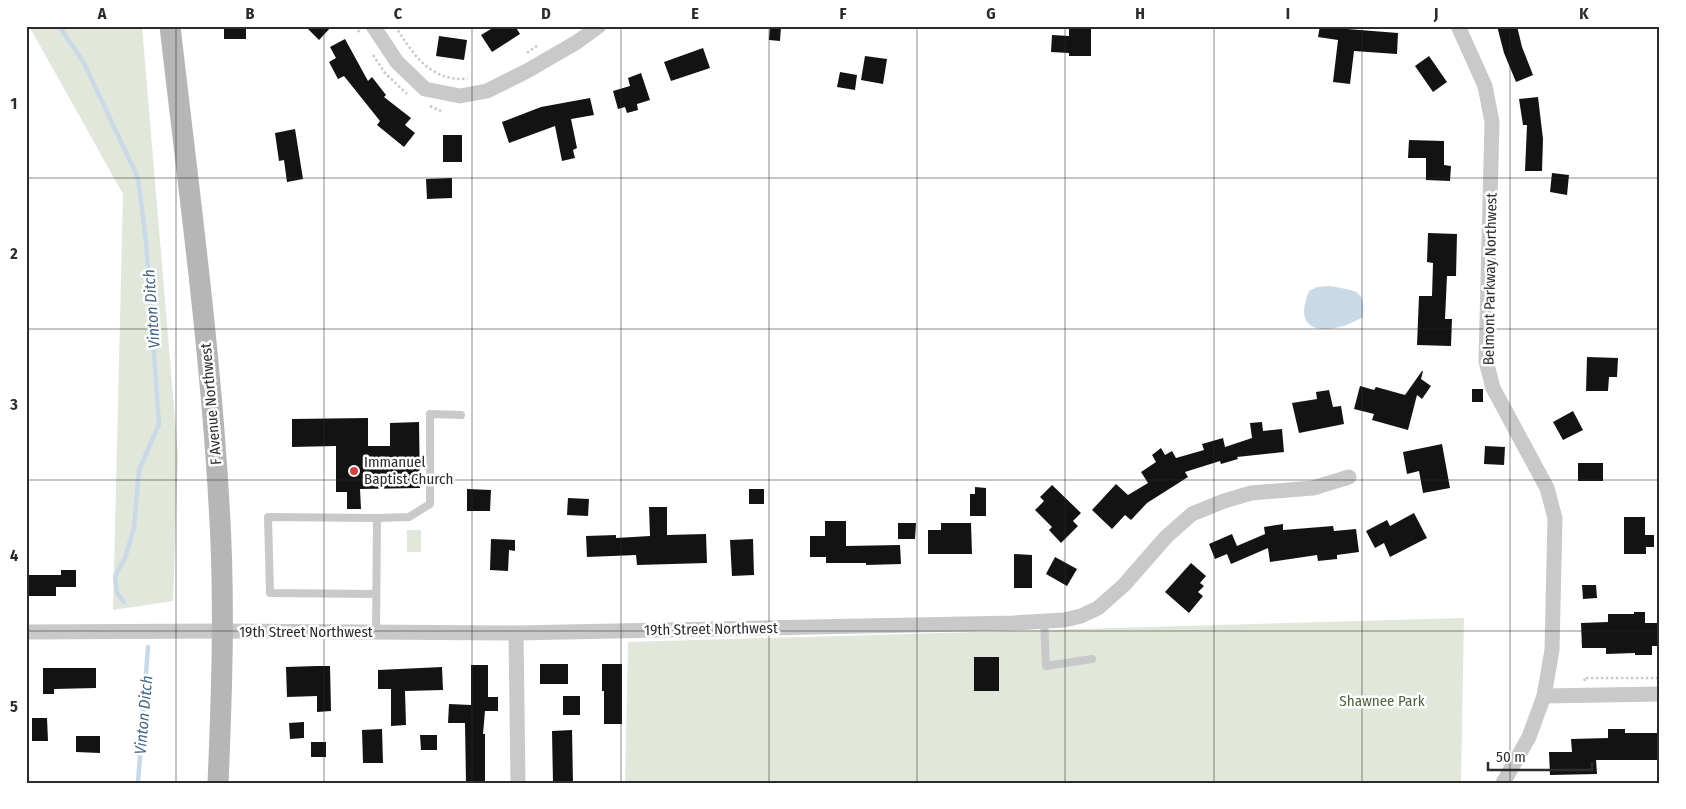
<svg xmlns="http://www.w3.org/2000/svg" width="1686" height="809" font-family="'Fira Sans Condensed',sans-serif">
  <rect width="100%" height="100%" fill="#fff"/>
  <g fill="#e1e8db">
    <polygon points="29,26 142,26 178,455 173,601 113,610 123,194"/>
    <rect x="407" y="530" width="14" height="22"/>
    <polygon points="1464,618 1461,783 625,783 628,642"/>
  </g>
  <path fill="#cad9e6" d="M1330 286C1354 291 1366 288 1363 317 1335 334 1289 339 1309 291L1317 287Z"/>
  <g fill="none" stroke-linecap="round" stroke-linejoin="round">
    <g stroke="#cad9e6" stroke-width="4.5">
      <polyline points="59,26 84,63 138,178 146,241 159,424 139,470 134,528 125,558 115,576 117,593 124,602"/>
      <polyline points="138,783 148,647"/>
    </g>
  </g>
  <g fill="#131313">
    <rect x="224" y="26" width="22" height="13"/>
    <polygon points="305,26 332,26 319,40"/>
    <polygon points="496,26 515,26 520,34 492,52 481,35"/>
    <polygon points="770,26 781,26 780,41 769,40"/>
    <polygon points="1320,26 1347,26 1347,29 1398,33 1397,54 1354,51 1350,84 1333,82 1338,40 1318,37"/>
    <polygon points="1497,26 1517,26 1522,47 1533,75 1516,82 1504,53"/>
    <polygon points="1069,29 1091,29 1091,56 1069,56 1069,53 1051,52 1052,35 1069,36"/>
    <polygon points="439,36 467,40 464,60 436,56"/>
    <polygon points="345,39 368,81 372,77 386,95 384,97 411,118 405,125 415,133 404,147 377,125 380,121 344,76 338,79 329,62 336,58 330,47"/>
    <polygon points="703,48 710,68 671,81 664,62"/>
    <polygon points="865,56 887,59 883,84 861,80"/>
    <polygon points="1429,56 1447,82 1433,92 1415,66"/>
    <polygon points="840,72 857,75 855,90 837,87"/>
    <polygon points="641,73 650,100 637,104 638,110 627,113 625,107 618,109 613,91 630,86 628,78"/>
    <polygon points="1538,97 1543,139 1542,171 1525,171 1527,125 1523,125 1519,99"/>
    <polygon points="590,98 594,115 571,119 577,148 573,150 575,158 562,161 555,126 509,143 502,122 541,107"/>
    <polygon points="295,129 303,179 287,182 284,160 279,161 275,133"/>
    <rect x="443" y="135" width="19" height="27"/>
    <polygon points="1409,140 1444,141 1444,165 1451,166 1450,181 1426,180 1426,158 1408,158"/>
    <polygon points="1552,173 1569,175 1567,195 1550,192"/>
    <polygon points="452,178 452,198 427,199 426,179"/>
    <polygon points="1428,233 1457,234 1456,276 1447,276 1445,319 1452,319 1451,346 1417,345 1419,296 1432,296 1433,263 1427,262"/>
    <polygon points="1587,357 1618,358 1617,377 1609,377 1608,391 1586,391"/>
    <polygon points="1422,371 1423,371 1421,379 1431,386 1422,399 1417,395 1408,430 1372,420 1374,414 1354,409 1360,386 1374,390 1376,387 1405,395"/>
    <rect x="1472" y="389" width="11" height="13"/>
    <polygon points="1329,390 1333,407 1341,406 1344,424 1299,433 1292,403 1317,399 1316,392"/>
    <polygon points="1573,411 1583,430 1563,440 1553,422"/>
    <polygon points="368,418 368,446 390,446 390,423 419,422 420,488 360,489 361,509 347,509 347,492 336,492 336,446 292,447 292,419"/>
    <polygon points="1262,422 1263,431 1282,429 1284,452 1237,457 1238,459 1221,464 1220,461 1185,472 1188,477 1147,503 1131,520 1125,515 1112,529 1092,510 1116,484 1128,495 1148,483 1141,472 1156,462 1152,455 1161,448 1165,455 1172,451 1176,458 1204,450 1202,444 1223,438 1225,447 1252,438 1250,423"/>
    <polygon points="1442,444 1450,488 1423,493 1419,471 1407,474 1403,452"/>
    <polygon points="1485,446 1505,447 1504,465 1484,464"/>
    <rect x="1578" y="463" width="25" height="18"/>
    <polygon points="1052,485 1081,513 1073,521 1078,526 1061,543 1049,530 1052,527 1035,510 1044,501 1040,497"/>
    <polygon points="975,487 986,488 986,516 970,516 970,494 975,494"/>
    <polygon points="467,489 491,490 490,511 467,511"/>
    <rect x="749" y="489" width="15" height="15"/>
    <polygon points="568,498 589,499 588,516 567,515"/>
    <polygon points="649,507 667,507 667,535 706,534 707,563 637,565 636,555 587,557 586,536 616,535 616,538 650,536"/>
    <polygon points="1414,513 1427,538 1390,557 1384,543 1375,548 1366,531 1387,520 1390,526"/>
    <polygon points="1624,517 1645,517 1645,535 1654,535 1654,547 1646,547 1646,554 1624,554"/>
    <polygon points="825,521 846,521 846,546 900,545 901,564 866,565 866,563 826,563 826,557 810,557 810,536 825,536"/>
    <polygon points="898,523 916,523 915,539 898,539"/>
    <polygon points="941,523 971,523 972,554 928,554 928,530 941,530"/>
    <polygon points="1283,524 1283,530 1333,526 1334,531 1356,529 1359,552 1337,555 1337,559 1318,561 1317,555 1270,562 1268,548 1231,564 1227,554 1215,559 1209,544 1232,534 1237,546 1265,534 1264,527"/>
    <polygon points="491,539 515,540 515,551 509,550 508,571 490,570"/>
    <polygon points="753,539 754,575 732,576 730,540"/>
    <polygon points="1014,554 1032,555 1032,588 1014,588"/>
    <polygon points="1055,557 1077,569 1067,586 1046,574"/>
    <polygon points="1191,563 1206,576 1200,583 1204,586 1198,592 1203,596 1189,613 1165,592"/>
    <polygon points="61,570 76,570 76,587 56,587 56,596 27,596 27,575 61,575"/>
    <polygon points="1582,585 1596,585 1597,598 1583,599"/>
    <polygon points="1634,612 1645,612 1645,623 1660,623 1660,646 1652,646 1652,655 1635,655 1635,653 1606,654 1606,648 1582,648 1581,623 1608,622 1608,614 1634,614"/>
    <rect x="974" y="657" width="25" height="34"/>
    <rect x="540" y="664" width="28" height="20"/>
    <polygon points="602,664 622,664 622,724 604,724 604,691 602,691"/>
    <polygon points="471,665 488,665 488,697 498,697 498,711 485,711 483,734 485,734 485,783 466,783 465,723 448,723 449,704 471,705"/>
    <polygon points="317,666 330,666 331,711 317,712 317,696 287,697 286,667"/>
    <polygon points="442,667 443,690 405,691 406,725 391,726 391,689 378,689 378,670"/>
    <polygon points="43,668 96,668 96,688 54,689 54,694 43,694"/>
    <rect x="563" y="696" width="17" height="19"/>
    <polygon points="32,718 47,718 48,741 32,741"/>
    <polygon points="304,722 304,738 290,739 289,723"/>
    <polygon points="382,729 383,763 363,763 362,730"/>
    <polygon points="1608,729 1625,729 1625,733 1660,733 1660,760 1596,760 1597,774 1550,775 1549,752 1572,752 1571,739 1608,738"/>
    <polygon points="572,730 573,783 553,783 552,731"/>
    <polygon points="420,735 437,735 437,750 421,750"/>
    <polygon points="76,736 100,736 100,753 76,752"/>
    <rect x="311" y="742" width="15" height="15"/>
  </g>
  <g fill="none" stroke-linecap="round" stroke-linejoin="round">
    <g stroke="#c9c9c9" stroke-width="2.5" stroke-dasharray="2.5 2.5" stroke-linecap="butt">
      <polyline points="355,26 360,33"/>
      <path d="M395 26C414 55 429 81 468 79"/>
      <polyline points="527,53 538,45"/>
      <polyline points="373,55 385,73 407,94"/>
      <polyline points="430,106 441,111"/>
      <polyline points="1585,681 1584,678 1660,678"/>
    </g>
    <g stroke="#c9c9c9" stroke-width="8">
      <polyline points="377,518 409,517 430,504 430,414 461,415"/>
      <polyline points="1044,621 1046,666 1092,659"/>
      <polyline points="376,632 377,518 268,517 270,593 376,594"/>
    </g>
    <g stroke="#c9c9c9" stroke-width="15">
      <polyline points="373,26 397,62 425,89 460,96 487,91 527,71 577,42 599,26"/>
      <polyline points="1458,26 1485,86 1492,122 1486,361 1493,388 1547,488 1555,518 1552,650 1544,696 1529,737 1503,783"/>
      <polyline points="26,632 223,631 516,633 1014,623 1064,620 1081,616 1098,608 1124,585 1166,537 1192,514 1224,501 1251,493 1313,488 1349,477"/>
      <polyline points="516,633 518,783"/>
      <polyline points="1544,696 1660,694"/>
    </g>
    <path stroke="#b6b6b6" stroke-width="21" d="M170 26C188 185 210 344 219 504 225 597 222 690 218 783"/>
  </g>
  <path fill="none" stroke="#2c2c2c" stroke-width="1" stroke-opacity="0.55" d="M176 26V783M324 26V783M472 26V783M621 26V783M769 26V783M917 26V783M1065 26V783M1214 26V783M1362 26V783M1510 26V783M26 178H1660M26 329H1660M26 480H1660M26 631H1660"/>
  <circle fill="#d04442" stroke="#fff" stroke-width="2" cx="354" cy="471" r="5"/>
  <g text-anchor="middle" stroke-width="5" stroke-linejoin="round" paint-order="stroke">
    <g font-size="15" fill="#2c2c2c" stroke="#fff">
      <text transform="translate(1490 279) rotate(-89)" y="5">Belmont Parkway Northwest</text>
      <text transform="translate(211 404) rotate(-95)" y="5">F Avenue Northwest</text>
      <text transform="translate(711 629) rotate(-1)" y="5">19th Street Northwest</text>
      <text x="306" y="637">19th Street Northwest</text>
    </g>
    <g font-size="15" fill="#2c2c2c" stroke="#fff" text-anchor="start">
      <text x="364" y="467">Immanuel<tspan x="364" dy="17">Baptist Church</tspan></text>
    </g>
    <g font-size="15" fill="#4d623f" stroke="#fff">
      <text x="1382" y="706">Shawnee Park</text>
    </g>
    <g font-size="16" font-style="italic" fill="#456684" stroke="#fff">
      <text transform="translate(151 309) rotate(-94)" y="6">Vinton Ditch</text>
      <text transform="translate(143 715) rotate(-85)" y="6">Vinton Ditch</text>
    </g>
  </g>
  <rect width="1686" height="809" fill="none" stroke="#ffffff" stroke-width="55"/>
  <path d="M1488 762v8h104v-8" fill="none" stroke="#2c2c2c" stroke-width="2.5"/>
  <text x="1496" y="762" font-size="15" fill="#2c2c2c" stroke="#ffffff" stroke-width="4" paint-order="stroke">50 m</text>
  <rect x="28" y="28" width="1630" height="754" fill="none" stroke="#2c2c2c" stroke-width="2"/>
  <g font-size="16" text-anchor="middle" font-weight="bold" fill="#2c2c2c">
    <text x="102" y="19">A</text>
    <text x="250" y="19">B</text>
    <text x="398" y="19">C</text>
    <text x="546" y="19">D</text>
    <text x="695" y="19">E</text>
    <text x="843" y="19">F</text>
    <text x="991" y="19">G</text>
    <text x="1140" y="19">H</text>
    <text x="1288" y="19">I</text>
    <text x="1436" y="19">J</text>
    <text x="1584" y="19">K</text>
    <text x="14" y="109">1</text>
    <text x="14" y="259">2</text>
    <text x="14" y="410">3</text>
    <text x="14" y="561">4</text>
    <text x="14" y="712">5</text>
  </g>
</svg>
